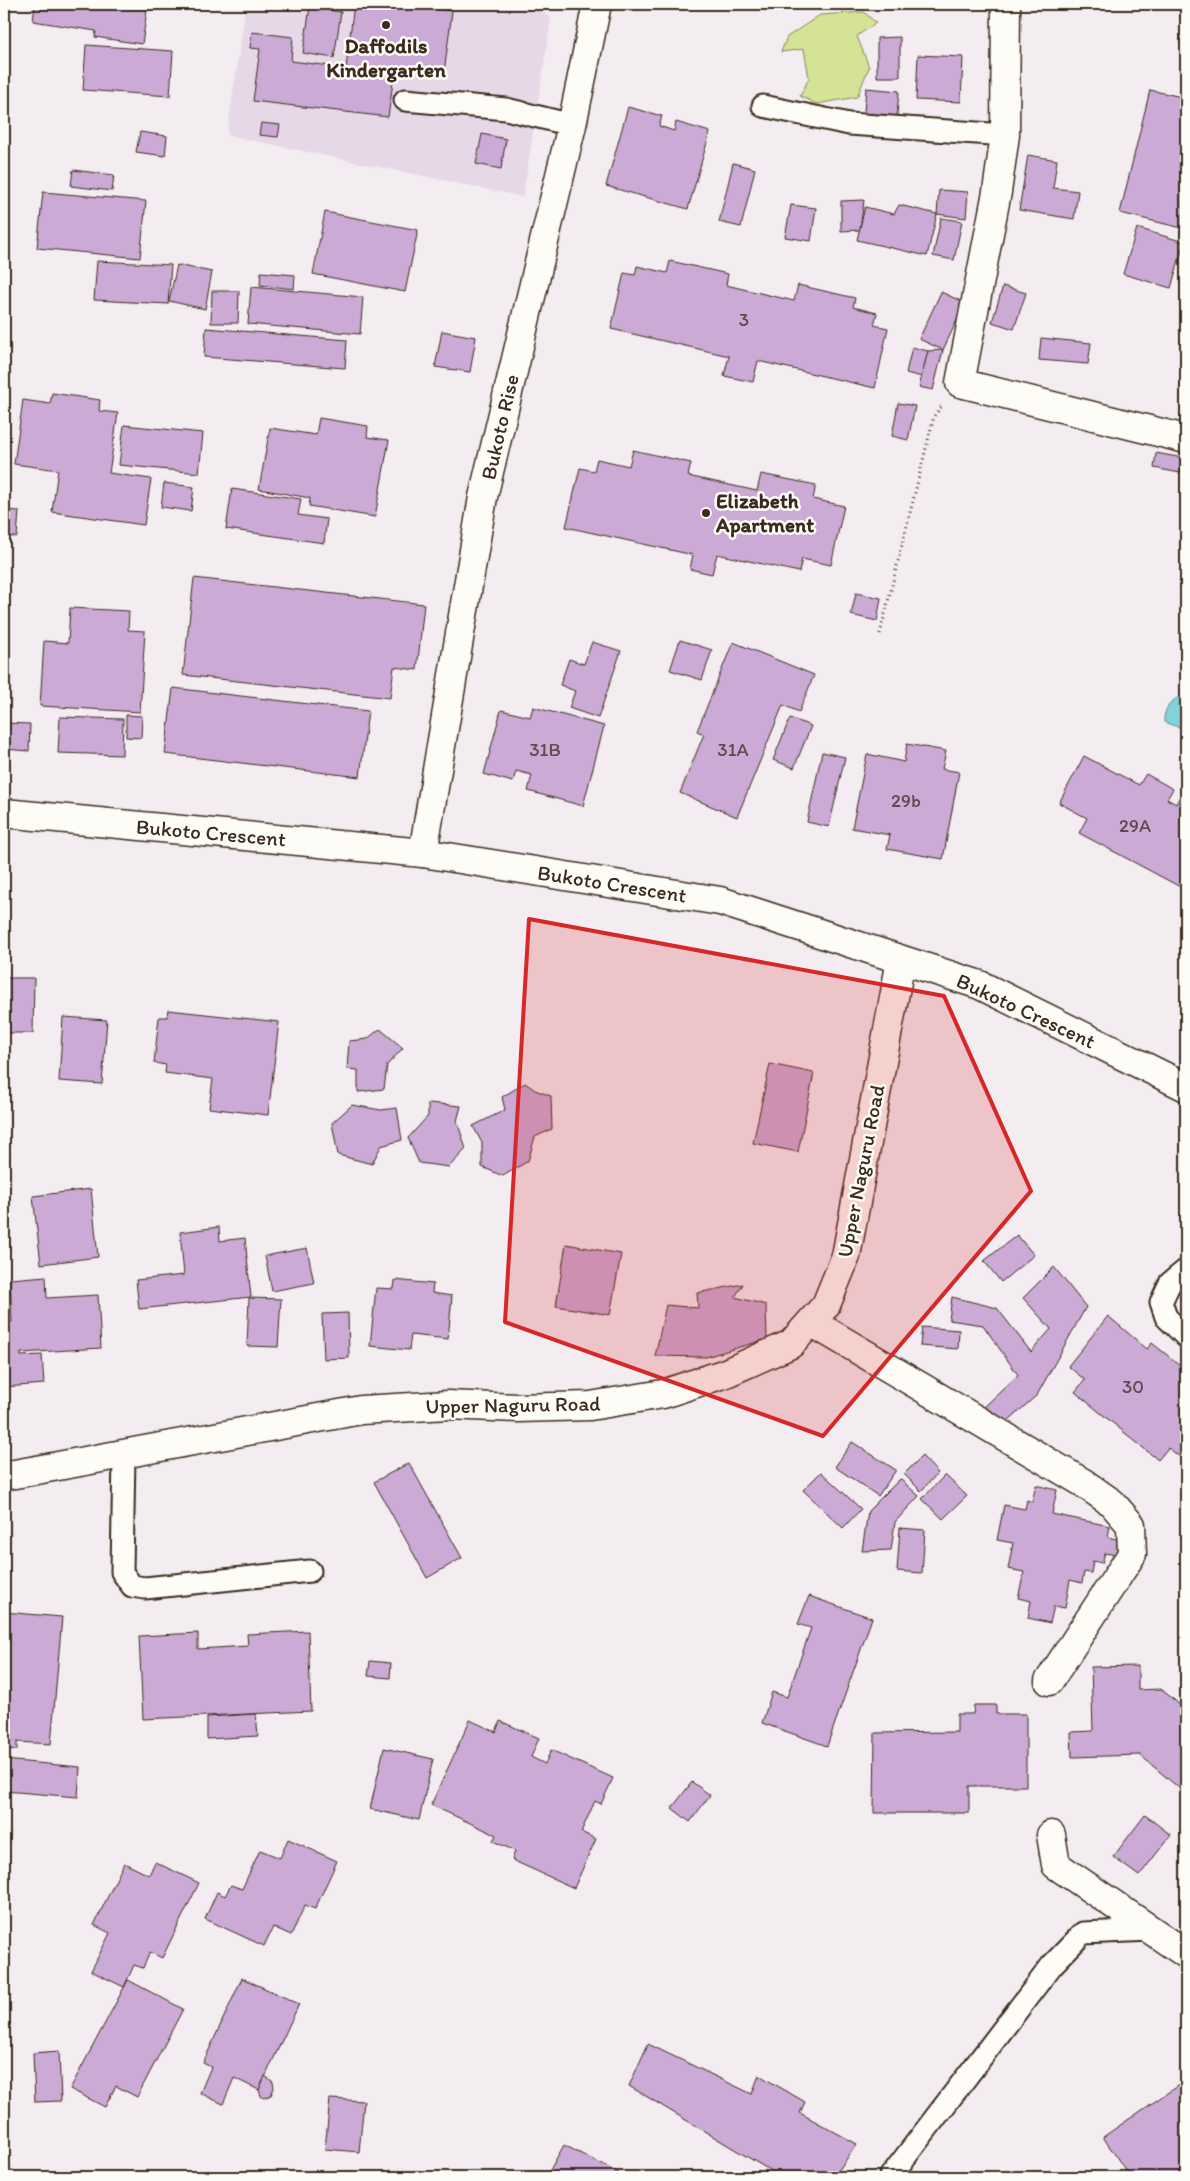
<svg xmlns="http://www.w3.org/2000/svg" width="1190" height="2181" font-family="Itim,sans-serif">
  <rect width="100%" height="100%" fill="#f3ecf0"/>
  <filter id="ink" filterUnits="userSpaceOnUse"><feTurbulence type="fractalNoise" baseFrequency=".02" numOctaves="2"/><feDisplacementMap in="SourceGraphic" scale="10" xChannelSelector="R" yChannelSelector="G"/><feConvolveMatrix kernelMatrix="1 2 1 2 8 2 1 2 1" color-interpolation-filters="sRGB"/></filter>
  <g filter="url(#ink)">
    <polygon fill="#e7d8e8" points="246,4 534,4 551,19 523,197 227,135"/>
    <polygon fill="#d4e396" stroke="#88865a" points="864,12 876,23 857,36 869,67 857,97 817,104 800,96 809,78 804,49 781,52 787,37 820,15"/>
    <path fill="#81d2db" stroke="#658f8f" d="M1184 695 1186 696V730L1164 722C1163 708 1172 699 1184 695Z"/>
    <g fill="#cbaad5" stroke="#3b2a1e">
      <polygon points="35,4 148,4 142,44 95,37 96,31 33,21"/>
      <polygon points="354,4 390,4 452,11 444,73 395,68 388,117 253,101 260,49 250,48 252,32 293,37 291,61 346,68"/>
      <polygon points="310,7 341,12 334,58 303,53"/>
      <polygon points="900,37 900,77 877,77 877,38"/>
      <polygon points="86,45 173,51 170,96 83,90"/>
      <polygon points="918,55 963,57 961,102 916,100"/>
      <polygon points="866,88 899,91 896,127 863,124"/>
      <polygon points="1150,90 1186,98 1186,229 1120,213"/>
      <polygon points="628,107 662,116 659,126 674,131 676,122 710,132 688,209 606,186"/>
      <polygon points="261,123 280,125 278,137 259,135"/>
      <polygon points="140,132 167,136 165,156 136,152"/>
      <polygon points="482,134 506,139 501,169 476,164"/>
      <polygon points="1028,155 1057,160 1053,188 1078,191 1074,219 1019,210"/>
      <polygon points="733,163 755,169 741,227 719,222"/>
      <polygon points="73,170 114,175 112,191 71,186"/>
      <polygon points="939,190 968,192 966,218 937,214"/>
      <polygon points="43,192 146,201 140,258 37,248"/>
      <polygon points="864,200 860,230 841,231 841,201"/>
      <polygon points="791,205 816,208 811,241 785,237"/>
      <polygon points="899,205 937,214 927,256 857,240 865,207 894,214"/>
      <polygon points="325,212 418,230 405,292 313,274"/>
      <polygon points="941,218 962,221 954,260 933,256"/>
      <polygon points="1137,228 1184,242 1171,288 1123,274"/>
      <polygon points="97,261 171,265 168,304 94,300"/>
      <polygon points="670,261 728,274 726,285 794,301 798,285 855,298 853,307 877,313 874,325 888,328 875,388 758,361 753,382 724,376 729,356 611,329 624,273 635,275 637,266 667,273"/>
      <polygon points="177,265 212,272 205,309 169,301"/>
      <polygon points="261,272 295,275 294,289 260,285"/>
      <polygon points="1003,286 1026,293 1014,329 992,322"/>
      <polygon points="251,287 363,297 360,334 248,324"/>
      <polygon points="212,291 239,291 238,323 211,323"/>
      <polygon points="941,292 965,303 943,350 919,339"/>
      <polygon points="206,328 347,340 345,368 204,357"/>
      <polygon points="442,331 476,337 470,372 435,367"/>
      <polygon points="1041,338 1091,343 1088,364 1039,360"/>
      <polygon points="912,347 928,351 922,377 906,373"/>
      <polygon points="943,350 933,390 919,387 928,351"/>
      <polygon points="52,393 100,400 99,411 118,413 109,473 151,479 144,525 52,512 58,470 14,464 23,400 50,404"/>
      <polygon points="898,403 915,406 908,440 892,436"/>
      <polygon points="319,418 368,426 367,437 389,440 375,517 309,506 310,498 259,489 270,428 316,435"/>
      <polygon points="124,425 203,433 199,473 119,465"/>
      <polygon points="633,450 691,463 688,476 757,491 761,474 816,485 813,499 844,506 831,565 802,559 799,572 717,554 712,574 690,569 693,555 566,527 580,468 594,471 597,459 629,466"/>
      <polygon points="1156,453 1183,458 1180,473 1154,468"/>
      <polygon points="164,483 194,487 191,511 161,507"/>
      <polygon points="232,489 301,499 298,515 327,519 324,543 226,529"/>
      <polygon points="4,510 19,511 17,537 4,536"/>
      <polygon points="194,578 424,604 417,670 394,667 390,698 183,675"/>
      <polygon points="856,593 881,598 877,621 851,615"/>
      <polygon points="70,608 129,611 128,630 145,631 140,712 40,706 44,641 68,643"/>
      <polygon points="680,640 712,650 702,680 670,670"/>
      <polygon points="592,642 621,651 598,718 569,708 575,691 560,685 569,659 584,664"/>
      <polygon points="733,642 814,675 799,712 783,705 737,817 680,793 704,734 697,731"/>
      <polygon points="173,688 368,711 360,777 165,754"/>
      <polygon points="533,707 604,726 583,806 528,791 532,775 516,771 513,782 484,774 501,710 530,717"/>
      <polygon points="126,715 142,716 141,738 126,737"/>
      <polygon points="60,717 123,719 122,755 58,753"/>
      <polygon points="790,718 811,726 794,768 773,760"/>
      <polygon points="4,723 30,724 29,751 4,749"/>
      <polygon points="907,744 946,751 942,769 959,772 943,859 887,849 890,835 852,828 867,754 904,762"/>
      <polygon points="822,752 845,757 829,827 807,822"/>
      <polygon points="1084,756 1139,785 1146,774 1173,789 1167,799 1176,804 1180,796 1186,800 1186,890 1079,833 1087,818 1059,803"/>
      <polygon points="4,978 34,978 33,1033 4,1033"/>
      <polygon points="168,1010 279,1022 268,1115 209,1108 213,1079 165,1073 166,1065 154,1063 159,1017 167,1017"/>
      <polygon points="63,1017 107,1020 102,1084 59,1081"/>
      <polygon points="380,1029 403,1048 387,1065 384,1089 358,1092 358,1070 347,1069 349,1041 367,1039"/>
      <polygon points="770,1064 814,1073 798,1152 753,1143"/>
      <polygon points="525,1083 535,1090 551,1096 552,1129 535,1137 528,1161 503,1176 482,1167 482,1143 473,1126 505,1110 502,1097"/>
      <polygon points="428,1103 461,1106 457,1121 466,1149 449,1167 419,1163 408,1138 428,1116"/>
      <polygon points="352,1105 381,1110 397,1108 402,1140 381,1146 372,1164 338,1155 332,1123"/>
      <polygon points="91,1189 98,1257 41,1264 33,1196"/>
      <polygon points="219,1227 220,1241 245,1238 251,1297 139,1309 136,1280 184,1275 180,1232"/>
      <polygon points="1017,1235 1034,1255 1001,1282 984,1261"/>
      <polygon points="566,1244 621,1254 610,1315 556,1306"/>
      <polygon points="307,1248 314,1283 272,1291 265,1256"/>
      <polygon points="1054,1267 1086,1307 1037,1395 1000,1428 982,1409 1018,1375 983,1325 949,1320 952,1297 997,1308 1031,1352 1051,1329 1023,1298"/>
      <polygon points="46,1276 47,1298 98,1295 101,1348 21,1353 21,1356 42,1355 44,1384 4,1387 4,1323 12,1322 10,1279"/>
      <polygon points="395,1280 433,1284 432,1293 452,1296 448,1339 411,1335 409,1350 370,1346 376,1288 394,1289"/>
      <polygon points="743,1284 735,1297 766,1305 767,1339 706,1357 655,1356 666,1305 698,1308 697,1293"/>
      <polygon points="249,1298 281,1299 278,1347 247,1346"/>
      <polygon points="348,1313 349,1358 324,1359 322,1314"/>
      <polygon points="1108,1316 1147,1349 1152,1343 1186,1370 1186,1455 1183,1459 1168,1448 1158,1460 1075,1392 1085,1380 1068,1366"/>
      <polygon points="922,1327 959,1330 958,1349 920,1346"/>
      <polygon points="852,1442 896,1470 878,1496 835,1467"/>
      <polygon points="922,1456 938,1473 921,1491 904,1474"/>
      <polygon points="409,1463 462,1558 427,1578 374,1482"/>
      <polygon points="821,1472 861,1509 843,1528 803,1490"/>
      <polygon points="945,1475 967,1496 943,1519 922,1499"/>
      <polygon points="900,1479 919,1496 895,1522 891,1550 862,1551 868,1511"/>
      <polygon points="1036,1485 1057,1490 1052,1514 1110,1526 1108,1537 1120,1540 1116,1555 1105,1553 1102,1563 1093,1561 1091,1573 1084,1572 1082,1583 1070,1580 1065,1608 1054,1606 1050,1623 1028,1618 1031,1601 1018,1598 1024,1572 1008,1569 1013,1543 997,1540 1004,1505 1025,1509 1027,1500 1032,1502"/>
      <polygon points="900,1528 925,1530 922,1573 897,1571"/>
      <polygon points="809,1596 872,1618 827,1746 762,1723 772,1692 787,1697 811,1628 798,1624"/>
      <polygon points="4,1612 62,1617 51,1744 17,1742 17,1750 4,1749"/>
      <polygon points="308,1631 311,1711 143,1719 139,1636 198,1633 198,1649 248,1646 247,1634"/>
      <polygon points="370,1661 391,1663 390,1678 368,1676"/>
      <polygon points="1138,1666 1138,1690 1161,1689 1186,1710 1186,1794 1140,1755 1072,1757 1071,1732 1093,1731 1091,1667"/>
      <polygon points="974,1705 996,1705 996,1714 1026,1714 1026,1786 969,1786 969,1813 874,1813 875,1733 957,1732 957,1714 973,1714"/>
      <polygon points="256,1714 258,1736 207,1739 207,1717"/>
      <polygon points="470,1720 496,1732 500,1721 539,1738 531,1757 545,1764 551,1750 613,1778 601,1804 595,1801 581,1832 596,1839 574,1888 512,1860 515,1851 493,1841 496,1835 431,1805"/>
      <polygon points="384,1748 433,1759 419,1820 370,1809"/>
      <polygon points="4,1760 80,1767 78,1797 4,1791"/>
      <polygon points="692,1782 710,1795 690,1822 672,1808"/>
      <polygon points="1145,1815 1171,1835 1139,1876 1113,1857"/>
      <polygon points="288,1839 337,1861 315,1909 305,1905 291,1935 273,1927 264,1946 205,1919 217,1892 225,1896 231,1885 242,1889 260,1850 280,1858"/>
      <polygon points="155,1862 199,1883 162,1958 150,1952 143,1968 134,1965 124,1987 91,1971 110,1933 94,1925 124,1863 149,1875"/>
      <polygon points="242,1978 299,2004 259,2090 234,2078 223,2104 200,2093 211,2067 203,2063"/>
      <polygon points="128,1980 183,2009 137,2097 116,2086 105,2107 70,2089"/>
      <polygon points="648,2044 752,2094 759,2075 805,2102 800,2113 857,2144 834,2177 781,2177 629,2086"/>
      <polygon points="59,2051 61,2101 35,2102 33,2053"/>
      <polygon points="265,2076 273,2082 274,2088 271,2095 264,2098 261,2096 259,2090"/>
      <polygon points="1186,2080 1186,2177 1130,2177 1103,2137"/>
      <polygon points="330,2099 364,2101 359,2152 325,2149"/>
      <polygon points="564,2145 626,2177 546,2177"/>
    </g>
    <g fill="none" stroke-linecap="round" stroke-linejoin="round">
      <defs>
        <g id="lane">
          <polyline points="405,100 506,109 572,125"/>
          <polyline points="763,106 849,124 1005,135"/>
          <polyline points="1186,1270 1170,1283 1161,1302 1166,1317 1186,1337"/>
          <polyline points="124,1455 122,1572 132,1586 145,1588 310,1571"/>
          <polyline points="890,2177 1052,1965 1083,1933 1151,1930"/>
        </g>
        <g id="street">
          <polyline points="1006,4 1005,135 997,192 960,383 1186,439"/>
          <polyline points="4,813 423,853 720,901 980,985 1186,1087"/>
          <polyline points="423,853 483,497 572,125 597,4"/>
          <polyline points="811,1322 1082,1482 1112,1503 1131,1525 1132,1554 1049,1681"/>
          <polyline points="4,1476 361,1410 448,1405 518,1408 590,1406 663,1394 726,1373 791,1344 826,1305 846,1256 901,960"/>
          <polyline points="1051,1835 1056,1865 1186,1954"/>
        </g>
      </defs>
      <use href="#lane" stroke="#3b2a1e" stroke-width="25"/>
      <use href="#street" stroke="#3b2a1e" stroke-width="31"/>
      <polyline stroke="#3b2a1e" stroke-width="3" stroke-dasharray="1 4" stroke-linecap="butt" points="880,634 934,416 941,407"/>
      <use href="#lane" stroke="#fdfcf7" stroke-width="21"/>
      <use href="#street" stroke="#fdfcf7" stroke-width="28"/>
    </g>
  </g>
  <path fill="#d62828" fill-opacity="0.2" stroke="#d62828" stroke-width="4" stroke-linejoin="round" d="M529 919 944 996 1031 1191 823 1436 505 1322Z"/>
  <g fill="#3b2a1e" stroke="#fdfcf7" stroke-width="2">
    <circle cx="386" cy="25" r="5"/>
    <circle cx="706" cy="513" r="5"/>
  </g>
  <g text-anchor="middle" stroke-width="5" stroke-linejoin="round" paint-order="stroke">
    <g font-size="19" fill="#5f4a4c">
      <text x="744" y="326">3</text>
      <text x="545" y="756">31B</text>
      <text x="733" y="756">31A</text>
      <text x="906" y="807">29b</text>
      <text x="1135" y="832">29A</text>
      <text x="1133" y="1393">30</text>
    </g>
    <g font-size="21" font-weight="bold" fill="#3b2a1e" stroke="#fdfcf7">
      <text x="386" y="53">Daffodils<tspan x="386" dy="24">Kindergarten</tspan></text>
      <text x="716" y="508" text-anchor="start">Elizabeth<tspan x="716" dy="24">Apartment</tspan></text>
    </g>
    <g font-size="21" fill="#3b2a1e" stroke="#fdfcf7">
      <text transform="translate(500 427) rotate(-77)" y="7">Bukoto Rise</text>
      <text transform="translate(211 833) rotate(5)" y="7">Bukoto Crescent</text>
      <text transform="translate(612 884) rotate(9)" y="7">Bukoto Crescent</text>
      <text transform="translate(1026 1011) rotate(25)" y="7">Bukoto Crescent</text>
      <text transform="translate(861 1171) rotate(-79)" y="7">Upper Naguru Road</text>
      <text transform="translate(513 1405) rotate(-1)" y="7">Upper Naguru Road</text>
    </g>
  </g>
  <rect width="1190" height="2181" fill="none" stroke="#fdfcf7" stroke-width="20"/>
  <rect x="10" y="10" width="1170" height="2161" fill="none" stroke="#3b2a1e" stroke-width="2" filter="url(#ink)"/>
</svg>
